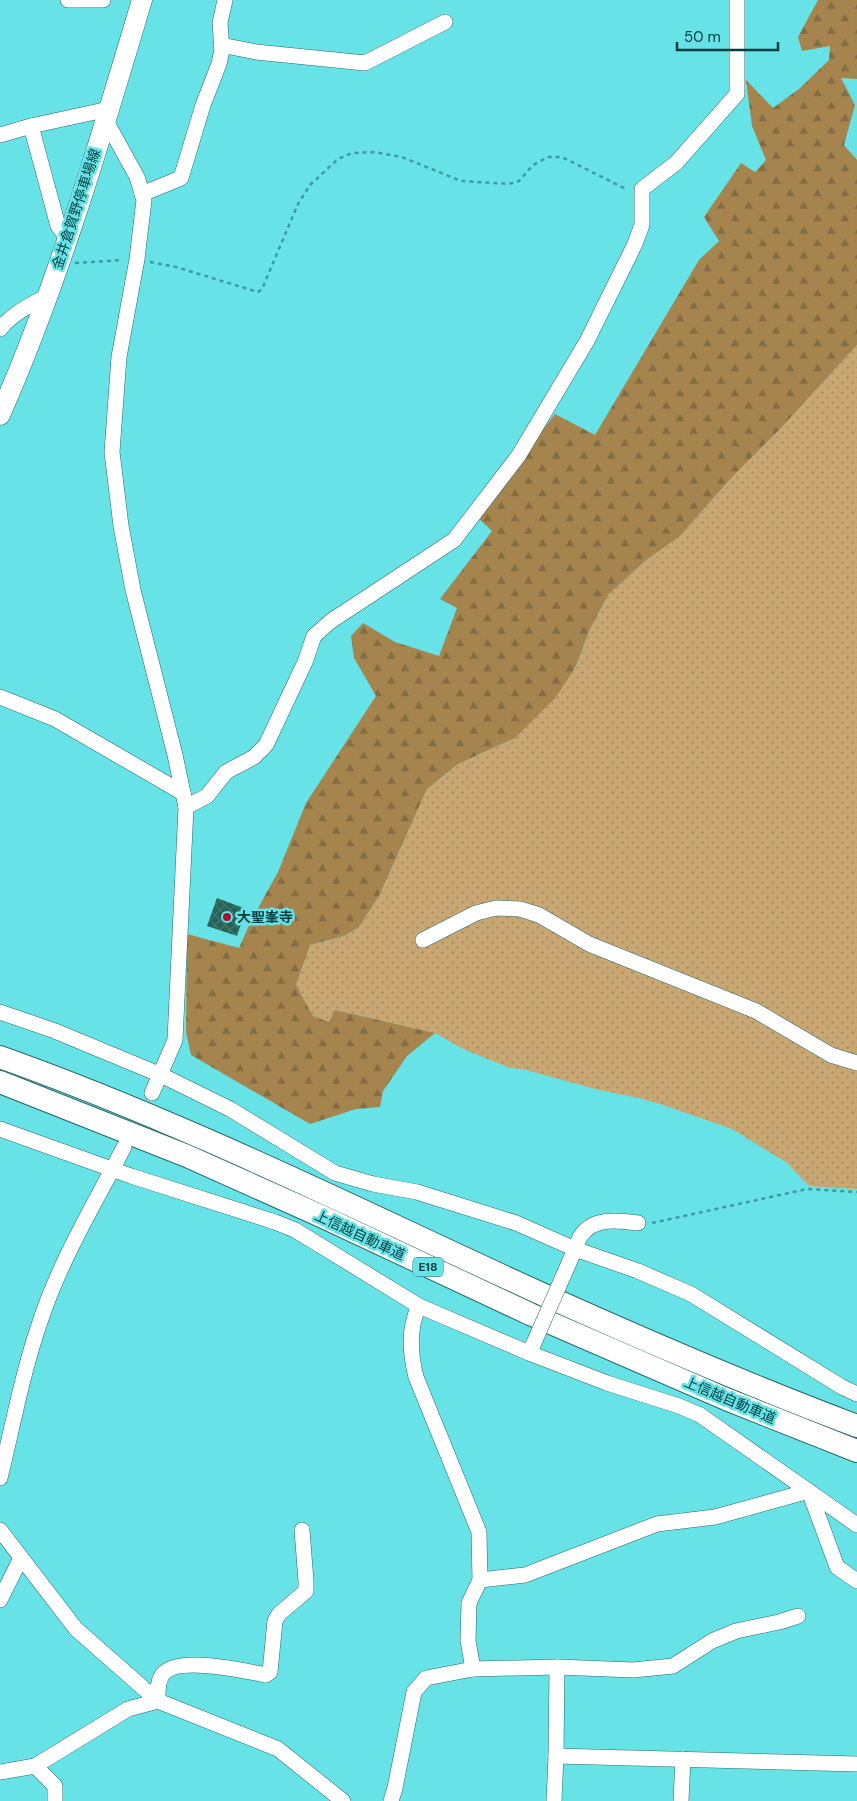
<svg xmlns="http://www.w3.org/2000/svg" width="857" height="1801" font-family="'DM Sans','Noto Sans JP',sans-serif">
  <defs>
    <pattern id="grass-dots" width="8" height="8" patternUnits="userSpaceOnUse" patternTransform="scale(1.25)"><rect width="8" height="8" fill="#c9a772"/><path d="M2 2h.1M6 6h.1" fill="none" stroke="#a1895f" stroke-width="1.8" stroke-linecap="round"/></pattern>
    <pattern id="forest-firs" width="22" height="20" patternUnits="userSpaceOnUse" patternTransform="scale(1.25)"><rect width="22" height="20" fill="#a5844e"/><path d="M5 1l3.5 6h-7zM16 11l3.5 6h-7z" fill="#846d42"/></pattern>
    <pattern id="building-cross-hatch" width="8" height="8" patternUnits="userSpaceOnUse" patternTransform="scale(1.25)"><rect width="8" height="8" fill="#256257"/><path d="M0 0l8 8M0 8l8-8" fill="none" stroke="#41766d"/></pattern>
  </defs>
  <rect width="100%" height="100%" fill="#67e2e7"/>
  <polygon fill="url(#grass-dots)" points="857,345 857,1189 809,1186 787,1163 732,1129 663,1105 639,1098 599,1090 522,1069 510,1068 463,1049 435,1033 335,1010 329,1022 313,1016 296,985 310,945 344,936 359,927 379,896 427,789 458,764 515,738 576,667 590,629 608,595 645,561 680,536 732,477 780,429"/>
  <polygon fill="url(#forest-firs)" points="818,0 857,0 857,79 841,78 855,105 844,145 857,160 857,345 780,429 732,477 680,536 645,561 608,595 590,629 576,666 556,697 515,738 458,764 427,789 379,896 359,927 344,936 310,945 296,985 313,1016 329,1022 335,1010 435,1033 407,1056 383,1091 380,1107 356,1109 310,1124 191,1055 186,1032 187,934 239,948 251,921 278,872 306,803 376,696 354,658 351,636 363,623 395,642 439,656 457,608 440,599 492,531 476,516 555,414 595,435 699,260 719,241 704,217 741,163 755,172 766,160 752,126 746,80 773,108 799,89 829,60 830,46 802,51 798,37"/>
  <polygon fill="url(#building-cross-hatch)" points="217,898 246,909 237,936 207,926"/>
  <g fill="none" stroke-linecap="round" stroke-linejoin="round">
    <defs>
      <g id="minor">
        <polyline points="68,0 103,0"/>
        <polyline points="221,45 256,52 365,63 445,22"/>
        <polyline points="105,119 137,177 144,200 137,259 119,357 112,452 121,526 133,590 175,755 186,807 175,1040 152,1093"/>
        <polyline points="31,126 58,226 67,237"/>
        <polyline points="0,135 31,126 109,109"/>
        <polyline points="142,194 181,178 203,105 219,64 222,50 220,23 225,0"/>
        <path d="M0 329C12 314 30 305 47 296"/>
        <polyline points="0,697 55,719 183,793"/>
        <polyline points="186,807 207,796 226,772 254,757 266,745 305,662 314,636 331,621 454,540 519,455 587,341 634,246 642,225 642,189 676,163 737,94 737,0"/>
        <polyline points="423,940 476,913 496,908 520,909 539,915 589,944 756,1011 831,1055 857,1063"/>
        <polyline points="0,1012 55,1031 161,1075 230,1109 335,1173 373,1184 417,1192 516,1223 575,1249 638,1271 691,1294 842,1387 857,1394"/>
        <polyline points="0,1129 131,1176 275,1222 295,1230 419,1306 529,1353 607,1383 679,1406 700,1415 857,1525"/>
        <path d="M572 1256C575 1250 577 1243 580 1237 592 1217 618 1220 638 1223"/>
        <path d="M0 1478C13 1425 23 1370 41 1319 61 1259 95 1203 124 1147"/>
        <polyline points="809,1491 837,1567 857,1581"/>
        <polyline points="0,1530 76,1629 158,1701 278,1749 343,1801"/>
        <polyline points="480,1580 525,1575 657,1524 715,1517 809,1491"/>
        <polyline points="0,1600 21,1558"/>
        <polyline points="473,1669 557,1667 633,1670 673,1666 712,1641 736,1631 779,1622 798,1616"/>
        <path d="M158 1701C158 1692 157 1681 163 1674 178 1655 244 1671 266 1675L270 1672 275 1621 279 1614 306 1591V1581L302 1530"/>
        <polyline points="556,1756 557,1667"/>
        <polyline points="35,1766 55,1786 55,1801"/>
        <polyline points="0,1772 35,1766 128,1709 158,1701"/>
        <path d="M391 1801 395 1788 414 1692 426 1678 473 1669 468 1641 469 1603 480 1580 479 1532 416 1377C410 1353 408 1329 419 1306"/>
        <polyline points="554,1801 556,1756 857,1764"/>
        <polyline points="681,1801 683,1759"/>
      </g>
      <path id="major" d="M0 415C59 281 100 140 142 0"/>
      <g id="highway">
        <path d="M0 1057C183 1122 356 1209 533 1290 639 1338 748 1385 857 1426"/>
        <polyline points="0,1082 187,1156 321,1216 530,1314 726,1399 857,1451"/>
      </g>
    </defs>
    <use href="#minor" stroke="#296b6d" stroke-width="16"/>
    <use href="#major" stroke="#296b6d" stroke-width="21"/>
    <use href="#highway" stroke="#296b6d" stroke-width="24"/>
    <g stroke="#3c9ca0" stroke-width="2.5" stroke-dasharray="4 4" stroke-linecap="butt">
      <polyline points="150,262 176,267 258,292 262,289 298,204 310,185 338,159 352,153 374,152 402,157 461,181 509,184 519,181 533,165 548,157 562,157 624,188 628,189"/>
      <polyline points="75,263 122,260"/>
      <polyline points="652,1223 807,1189 857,1192"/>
    </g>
    <use href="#minor" stroke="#fff" stroke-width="15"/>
    <use href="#major" stroke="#fff" stroke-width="20"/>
    <use href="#highway" stroke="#fff" stroke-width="22"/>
    <defs>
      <polyline id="minor-bridge" points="533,1345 572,1256"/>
    </defs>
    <use href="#minor-bridge" stroke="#296b6d" stroke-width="16" stroke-linecap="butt"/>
    <use href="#minor-bridge" stroke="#fff" stroke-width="15"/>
  </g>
  <circle fill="#a81030" stroke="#67e2e7" stroke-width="2" cx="227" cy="917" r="5"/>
  <g text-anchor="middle" stroke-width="5" stroke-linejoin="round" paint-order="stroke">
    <rect fill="#67e2e7" stroke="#216f72" stroke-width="1" x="413" y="1257.5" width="30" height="19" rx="4"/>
    <g font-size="12" font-weight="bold" fill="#033e40">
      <text x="428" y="1271">E18</text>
    </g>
    <g font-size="14" fill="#033e40" stroke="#67e2e7">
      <text transform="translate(76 209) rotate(-72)" y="5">金井倉賀野停車場線</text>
      <text transform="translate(360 1235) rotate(25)" y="5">上信越自動車道</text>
      <text transform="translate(730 1400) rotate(23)" y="5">上信越自動車道</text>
    </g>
    <g font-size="14" font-weight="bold" fill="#033e40" stroke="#67e2e7" text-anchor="start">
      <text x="237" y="922">大聖峯寺</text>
    </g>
  </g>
  <path d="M677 42v8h101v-8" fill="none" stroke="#033e40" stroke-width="2.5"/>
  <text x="684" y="42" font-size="15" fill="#033e40" stroke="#67e2e7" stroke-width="4" paint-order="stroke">50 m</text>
</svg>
